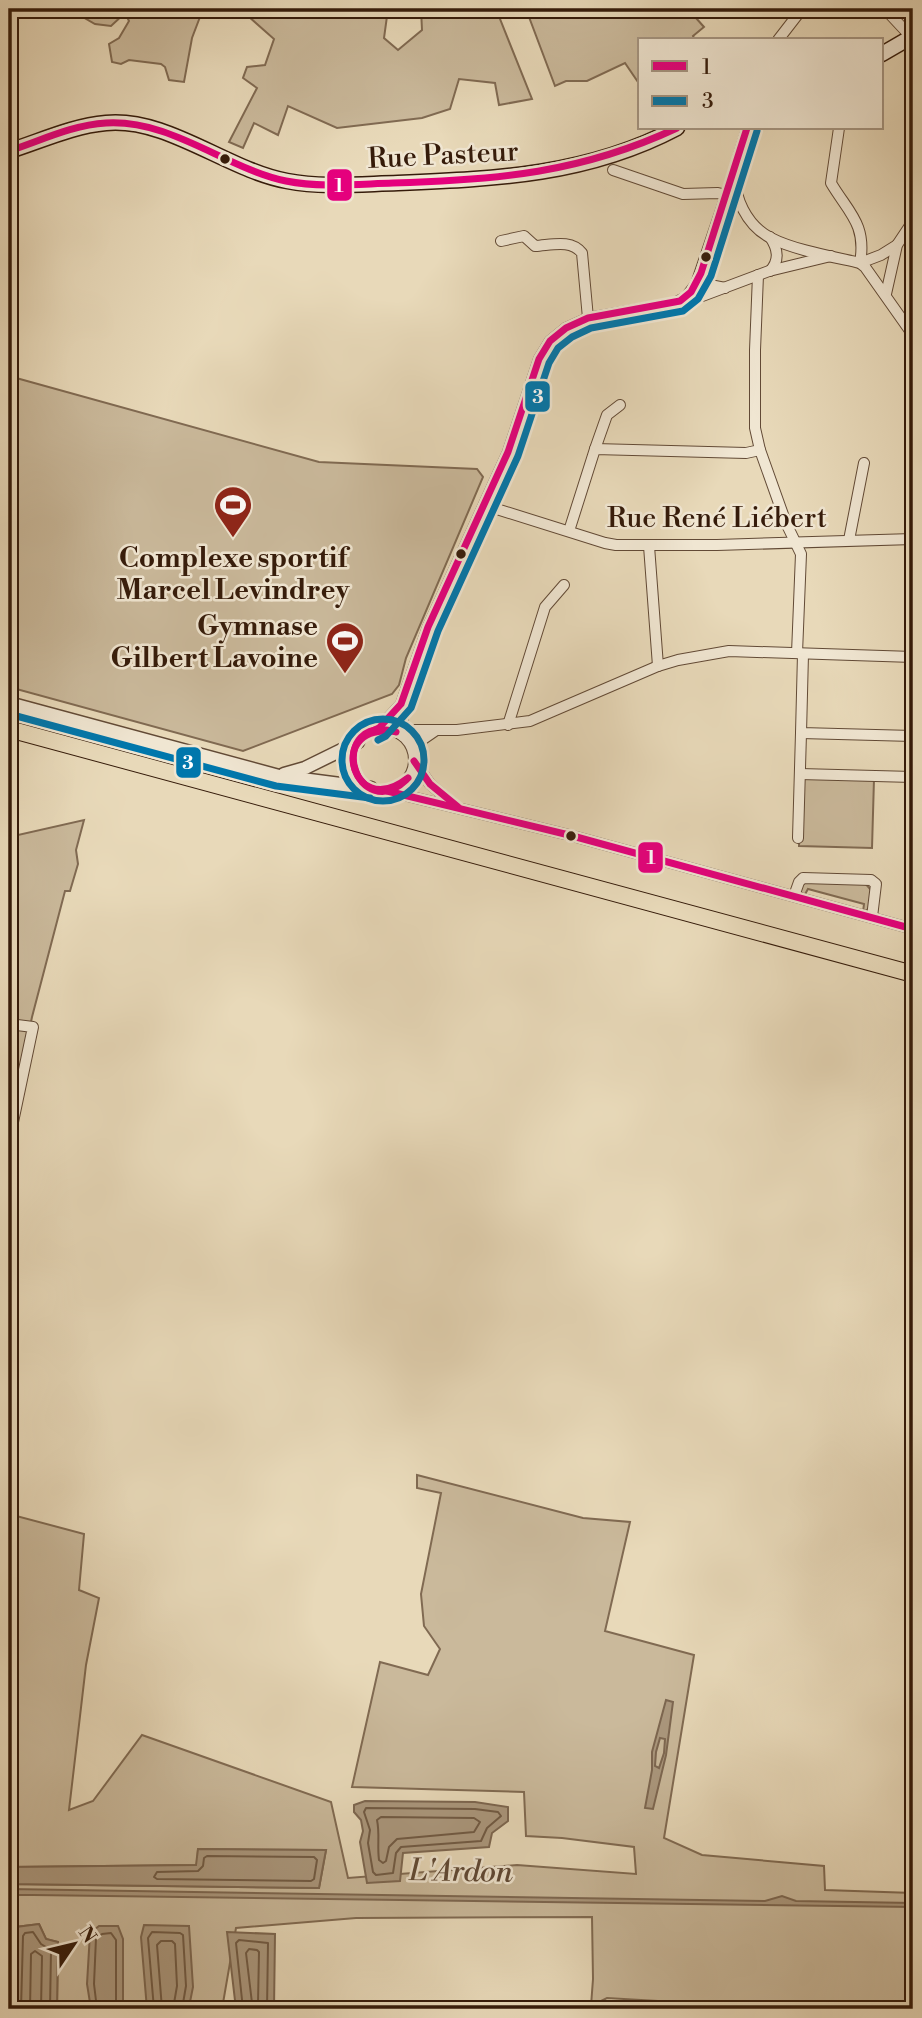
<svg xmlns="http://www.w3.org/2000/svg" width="922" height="2018" font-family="'Libre Bodoni',serif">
  <rect width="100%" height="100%" fill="#e8d9b9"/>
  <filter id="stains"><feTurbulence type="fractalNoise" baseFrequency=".00286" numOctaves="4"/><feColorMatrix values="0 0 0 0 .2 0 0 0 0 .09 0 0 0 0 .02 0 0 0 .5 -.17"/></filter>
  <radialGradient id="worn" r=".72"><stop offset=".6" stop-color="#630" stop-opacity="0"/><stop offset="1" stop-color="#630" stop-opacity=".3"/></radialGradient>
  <g fill="#cab99b" stroke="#806a52" stroke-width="2">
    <polygon points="9,9 203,9 192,38 184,82 169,80 165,67 161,64 129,60 121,64 112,62 109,44 119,38 129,21 125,13 111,26 95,24 74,12 46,15"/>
    <polygon points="223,9 388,9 384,38 398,50 422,30 421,9 496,9 532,99 499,105 495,83 459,79 450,109 422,118 337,128 288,106 278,135 254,123 243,148 229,142 257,88 243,78 247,67 265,65 274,39 248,16"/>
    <polygon points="526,9 688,9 704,27 693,36 695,40 640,40 640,85 625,63 587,81 566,81 555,86"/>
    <polygon points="9,376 319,462 477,469 483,477 406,658 399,685 392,694 243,751 9,687"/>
    <polygon points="801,777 874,779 872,848 799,846"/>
    <polygon points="84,820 76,850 78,864 70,891 65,891 32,1017 9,1131 9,837"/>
    <polygon points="806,880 864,882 871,890 870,908 863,912 864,904 808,889 804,896 801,892 800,886"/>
    <polygon points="417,1475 583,1518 630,1522 605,1631 694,1655 664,1838 702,1855 824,1866 825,1890 913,1893 913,2009 700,2009 675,2002 607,1998 591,2006 593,1979 592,1917 356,1918 236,1928 222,2009 57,2009 58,1942 46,1939 39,1924 16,1927 14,2009 9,2009 9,1884 319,1888 326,1850 198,1849 197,1865 9,1867 9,1514 84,1534 79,1590 99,1598 86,1665 69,1810 93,1801 142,1735 331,1802 348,1878 517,1865 636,1874 634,1847 562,1838 526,1836 524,1792 352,1787 380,1662 428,1675 440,1649 424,1626 421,1594 441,1493 417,1488"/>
  </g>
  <g fill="#ab987e" stroke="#7c6650" stroke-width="2" fill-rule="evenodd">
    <path d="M666 1700 673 1702 666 1755 653 1809 645 1808 652 1770V1752ZM660 1738 665 1739 664 1753 659 1768 655 1766 656 1752Z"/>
    <polygon points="365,1801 475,1802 508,1807 508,1821 492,1833 489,1847 403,1853 400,1881 367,1883 360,1842 363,1831 361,1820 354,1812 354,1805"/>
    <polygon points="198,1849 326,1850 319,1888 9,1884 9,1867 196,1865"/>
    <polygon points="9,1889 765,1901 782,1896 796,1901 913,1903 913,1907 33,1895 9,1895"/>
    <polygon points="39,1924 46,1939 58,1942 57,2009 14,2009 16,1927"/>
    <polygon points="144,1925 189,1926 193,1987 189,2007 182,2009 147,2009 141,1937"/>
    <polygon points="99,1926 118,1926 123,1939 123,2009 91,2009 87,1984 90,1933"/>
    <polygon points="227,1932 275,1934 274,2009 236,2009"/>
  </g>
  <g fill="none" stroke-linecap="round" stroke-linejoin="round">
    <g stroke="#705a44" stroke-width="2">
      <polygon points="366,1808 475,1809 498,1812 501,1816 487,1828 481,1841 401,1847 396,1853 393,1873 376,1875 373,1872 368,1843 370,1830 364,1812"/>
      <path d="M381 1817 474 1818 480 1822 474 1832 397 1839 389 1847 386 1861 383 1863 379 1860C377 1845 380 1834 377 1820Z"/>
      <polygon points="207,1856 314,1857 317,1860 314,1879 311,1881 157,1879 154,1877 157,1872 198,1871 203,1866 204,1858"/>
      <polygon points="249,1949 257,1950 259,1952 258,2003 255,2006 252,2003 246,1953"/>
      <polyline points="21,2009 23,1936 25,1933 33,1932 41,1944 51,1950 50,2009"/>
      <polyline points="30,2009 31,1954 35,1951 42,1956 41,2009"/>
      <polyline points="97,2009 94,1984 96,1938 102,1934 111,1933 116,1940 116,2009"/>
      <polyline points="154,2009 148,1938 152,1932 180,1933 183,1935 186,1986 182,2009"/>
      <polyline points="162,2009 157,1945 161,1941 172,1941 175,1944 177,1986 173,2009"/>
      <polyline points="243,2009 236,1943 239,1940 268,1943 267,2009"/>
    </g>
    <defs>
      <g id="minor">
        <polyline points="885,9 913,39"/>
        <polyline points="778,40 802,9"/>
        <path d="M747 128C744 142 737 155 736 170 732 196 747 226 771 238 794 250 834 257 860 263L865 267 913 335"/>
        <path d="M839 128 831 183C848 212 867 224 860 263"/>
        <polyline points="613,170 683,194 718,193 731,196"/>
        <path d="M501 241 524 236 535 246C552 245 571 239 582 253L588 318"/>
        <polyline points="860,263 881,255 897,245"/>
        <polyline points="704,268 705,277 710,285 725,288"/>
        <path d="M770 271C780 260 778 249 770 237"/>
        <polyline points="758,275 755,350 755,428 760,450 786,523 801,554 797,653"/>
        <polyline points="886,294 897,245 913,221"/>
        <polyline points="676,302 686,297 696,284 734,172"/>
        <polyline points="595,449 607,415 620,405"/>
        <polyline points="484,505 605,543 616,545 717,545 913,539"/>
        <polyline points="569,531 595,449 746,453 760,450"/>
        <polyline points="849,540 864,463"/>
        <polyline points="649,546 658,666"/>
        <polyline points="803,654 801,733 913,736"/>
        <polyline points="508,725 545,607 564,585"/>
        <circle cx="383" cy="760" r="31"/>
        <polyline points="373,731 379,728 401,704 428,627 508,452 539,359 550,341 566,328 588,318 669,304 681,304 769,271 831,256"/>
        <polyline points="400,734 407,697"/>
        <polyline points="403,736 414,730 457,730 530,721 658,666 678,660 729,651 913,657"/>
        <polyline points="414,755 419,742 435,731"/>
        <polyline points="414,761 430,784 457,807"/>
        <polyline points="800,774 913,777"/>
        <polyline points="387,791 569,835 913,929"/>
        <polyline points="798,838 801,733"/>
        <polyline points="794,896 799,882 803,878 871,880 876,884 872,917"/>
        <polyline points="9,1024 33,1027 9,1141"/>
      </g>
      <g id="tertiary">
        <polyline points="9,703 279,776 371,788"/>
        <polyline points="284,774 305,768 358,742"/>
      </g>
      <g id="secondary">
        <polyline points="882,54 913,36"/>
        <path d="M9 151C41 141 72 126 106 123 167 117 227 170 287 181 323 188 361 184 398 183 497 179 588 175 677 128"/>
      </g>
      <polyline id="primary" points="9,729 913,974"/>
    </defs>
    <use href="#minor" stroke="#624a36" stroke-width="12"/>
    <use href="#tertiary" stroke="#624a36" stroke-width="15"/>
    <use href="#secondary" stroke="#351b0a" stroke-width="17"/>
    <use href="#primary" stroke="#351b0a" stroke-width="18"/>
    <use href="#minor" stroke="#f0e6d2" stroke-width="10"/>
    <use href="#tertiary" stroke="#f0e6d2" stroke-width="12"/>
    <use href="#secondary" stroke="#f0e6d2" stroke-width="14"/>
    <use href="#primary" stroke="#e8d9b9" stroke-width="16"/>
    <defs>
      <g id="bus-1">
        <path d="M9 151C40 141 72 125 106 123 171 119 225 168 286 181 321 188 358 184 393 183 497 180 581 173 677 128"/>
        <polyline points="373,731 379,728 401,704 428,627 508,452 539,359 550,341 566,328 588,318 680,301 691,292 701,273 747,128"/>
        <path d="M394 731C320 725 360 824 406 780"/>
        <path d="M396 732C329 712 347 825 408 778"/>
        <polyline points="414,761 430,784 458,807"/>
        <polyline points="387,791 569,835 913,929"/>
      </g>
      <g id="bus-2">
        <polyline points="9,714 276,786 370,798"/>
        <circle cx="383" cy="760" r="41"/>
        <polyline points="378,740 386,736 411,708 438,631 518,456 549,363 558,348 572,337 591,328 683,311 698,299 711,276 757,131"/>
      </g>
    </defs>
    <use href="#bus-1" stroke="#f0e6d2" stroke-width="12"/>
    <use href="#bus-2" stroke="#f0e6d2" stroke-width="12"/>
    <use href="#bus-1" stroke="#e5007d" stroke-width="7"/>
    <use href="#bus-2" stroke="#0077ac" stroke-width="7"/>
  </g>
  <defs>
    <symbol id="stadium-pin" viewBox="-11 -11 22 30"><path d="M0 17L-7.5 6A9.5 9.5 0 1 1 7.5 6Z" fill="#8f2418" stroke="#f0e6d2"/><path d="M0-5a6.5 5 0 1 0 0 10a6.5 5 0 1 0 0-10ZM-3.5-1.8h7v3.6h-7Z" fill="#fff"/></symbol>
  </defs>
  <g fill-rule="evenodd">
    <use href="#stadium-pin" x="211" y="483" width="44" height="60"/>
    <use href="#stadium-pin" x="323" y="619" width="44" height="60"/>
  </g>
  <g fill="#351b0a" stroke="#f0e6d2" stroke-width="2.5">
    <circle cx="225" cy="159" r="6"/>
    <circle cx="706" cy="257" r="6"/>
    <circle cx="461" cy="554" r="6"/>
    <circle cx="571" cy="836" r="6"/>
  </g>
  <g text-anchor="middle" stroke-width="5" stroke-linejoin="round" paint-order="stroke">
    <g font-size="28" fill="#351b0a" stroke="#f0e6d2">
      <text transform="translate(443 154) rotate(-3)" y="10">Rue Pasteur</text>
      <text x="717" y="527">Rue René Liébert</text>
    </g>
    <g font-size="28" font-weight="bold" fill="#351b0a" stroke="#f0e6d2">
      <text x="233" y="567">Complexe sportif<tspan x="233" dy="32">Marcel Levindrey</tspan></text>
      <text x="318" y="635" text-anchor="end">Gymnase<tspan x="318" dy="32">Gilbert Lavoine</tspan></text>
    </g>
    <g font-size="30" font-style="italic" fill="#5e4733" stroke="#f0e6d2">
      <text transform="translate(461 1871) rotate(1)" y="10">L'Ardon</text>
    </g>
  </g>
  <g stroke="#f0e6d2" stroke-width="2.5">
    <rect x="326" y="168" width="27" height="34" rx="7" fill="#e5007d"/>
    <rect x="524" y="380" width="27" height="33" rx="7" fill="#0077ac"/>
    <rect x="175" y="746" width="27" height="33" rx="7" fill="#0077ac"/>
    <rect x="637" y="841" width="27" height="33" rx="7" fill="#e5007d"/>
  </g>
  <g font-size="19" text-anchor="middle" font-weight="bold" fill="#fff">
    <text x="339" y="192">1</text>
    <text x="538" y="403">3</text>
    <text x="188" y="769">3</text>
    <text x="651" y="864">1</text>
  </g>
  <rect width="922" height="2018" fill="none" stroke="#e8d9b9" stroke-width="35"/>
  <rect x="10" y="10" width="901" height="1997" fill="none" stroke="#351b0a" stroke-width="3.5"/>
  <rect x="18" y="18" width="887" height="1983" fill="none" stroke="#351b0a" stroke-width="2"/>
  <rect x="638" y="38" width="245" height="91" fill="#f0e6d2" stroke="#a59582" stroke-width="2"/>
  <rect x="652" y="61" width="35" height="10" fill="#e5007d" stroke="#a59582" stroke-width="2"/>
  <text x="702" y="74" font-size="21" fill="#351b0a">1</text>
  <rect x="652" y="96" width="35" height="10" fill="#0077ac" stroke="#a59582" stroke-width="2"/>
  <text x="702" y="108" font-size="21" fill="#351b0a">3</text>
  <g transform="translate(74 1944) rotate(55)" stroke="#f0e6d2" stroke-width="5" paint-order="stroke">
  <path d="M0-5L12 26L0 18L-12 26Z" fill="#351b0a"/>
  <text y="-10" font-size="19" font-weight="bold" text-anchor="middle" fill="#351b0a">N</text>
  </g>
  <rect width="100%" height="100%" filter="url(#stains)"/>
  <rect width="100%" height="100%" fill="url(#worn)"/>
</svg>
